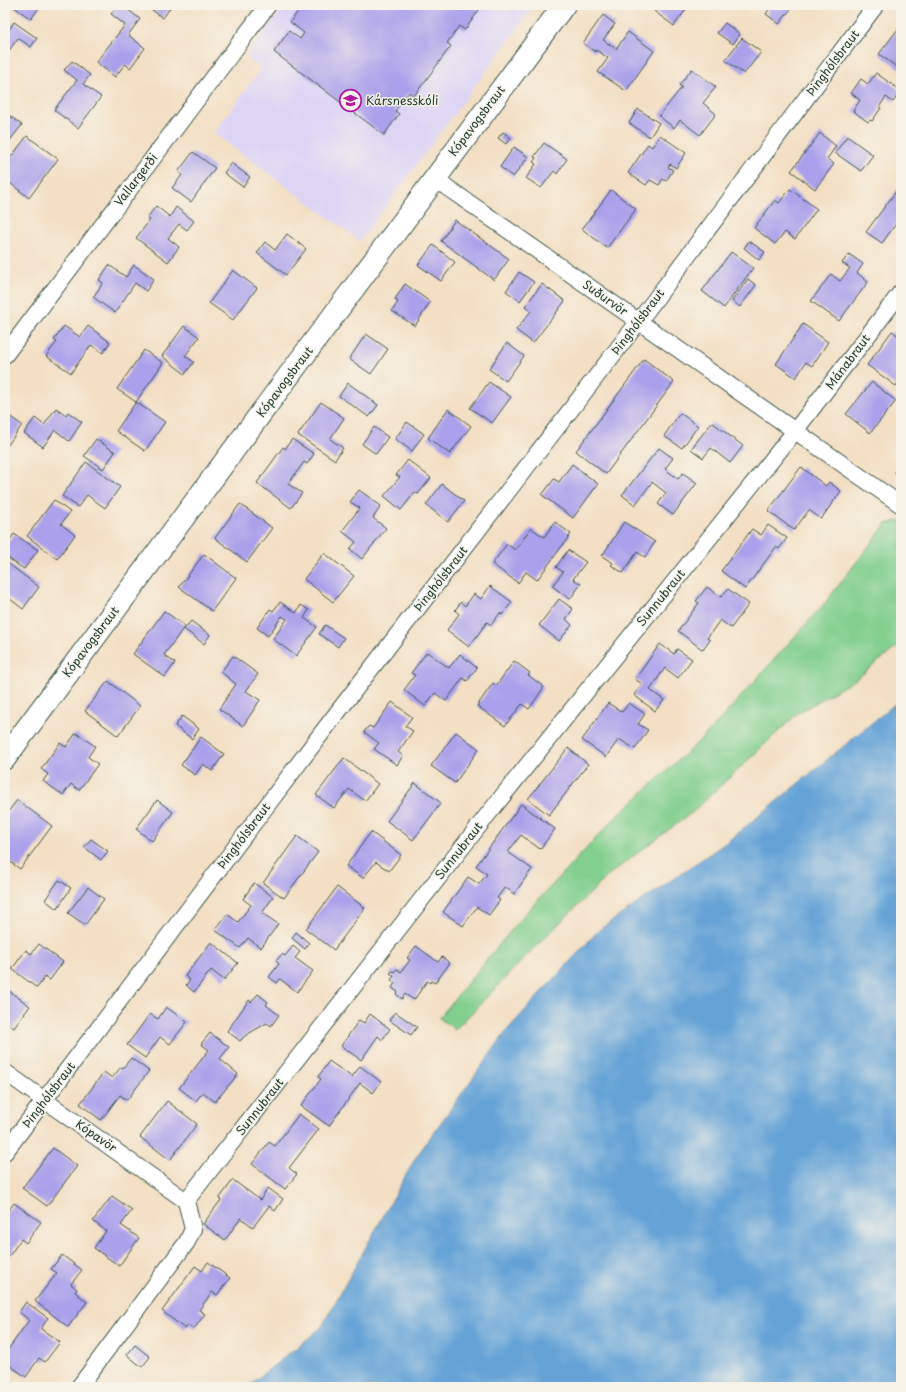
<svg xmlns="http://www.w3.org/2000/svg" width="906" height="1392" font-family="'Playpen Sans',sans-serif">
  <rect width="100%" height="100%" fill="#f7f3e8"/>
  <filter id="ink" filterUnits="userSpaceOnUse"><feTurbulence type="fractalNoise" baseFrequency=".025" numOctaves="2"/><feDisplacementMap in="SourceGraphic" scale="8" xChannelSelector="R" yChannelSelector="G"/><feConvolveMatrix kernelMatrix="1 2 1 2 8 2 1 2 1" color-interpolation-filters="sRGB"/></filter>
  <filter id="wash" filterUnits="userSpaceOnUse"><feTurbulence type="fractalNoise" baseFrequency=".012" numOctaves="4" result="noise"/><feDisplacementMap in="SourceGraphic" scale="16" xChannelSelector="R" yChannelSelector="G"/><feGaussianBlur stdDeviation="0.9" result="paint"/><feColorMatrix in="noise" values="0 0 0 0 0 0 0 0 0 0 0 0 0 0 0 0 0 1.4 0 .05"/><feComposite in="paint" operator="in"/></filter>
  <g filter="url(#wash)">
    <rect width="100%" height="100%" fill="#f3dfc4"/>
    <polygon fill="#ded5f5" points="284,5 535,5 360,241 214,133 261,69 246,57"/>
    <polygon fill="#82cf8e" stroke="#508661" points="901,520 901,644 856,679 798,713 694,811 611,873 533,949 455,1030 439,1018 522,917 615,818 709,732 824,604 886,524"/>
    <polygon fill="#65a3d7" stroke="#427086" points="901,699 901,1387 247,1387 321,1328 416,1157 509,1028 599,930 727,842"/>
    <g id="blocks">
      <g fill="#aba0eb">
        <polygon points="11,5 41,5 31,19"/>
        <polygon points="118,5 122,5 140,19 128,35 145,48 130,68 125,64 115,77 96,62 125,25 111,14"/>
        <polygon points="145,5 172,5 163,18"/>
        <polygon points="303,5 472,5 479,10 465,30 459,26 447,43 451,46 414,96 409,92 395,111 399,114 384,135 274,52 289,31 300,39 304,33 290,22"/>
        <polygon points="658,5 689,5 674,26 654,11"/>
        <polygon points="765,5 794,5 779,24 766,14 770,8"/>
        <polygon points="603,15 615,24 603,40 616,49 628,32 654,51 626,91 598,72 608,58 596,50 595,52 583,43"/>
        <polygon points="14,22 37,38 31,47 18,38 5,56 5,28 8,31"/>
        <polygon points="725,23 740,34 733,44 717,33"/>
        <polygon points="901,25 901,70 879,54"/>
        <polygon points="742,38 761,52 744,74 725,60"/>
        <polygon points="72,61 90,75 83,84 101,97 78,128 54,110 77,80 64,70"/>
        <polygon points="692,69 716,87 703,103 716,114 700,135 680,120 674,128 659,116 682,87 679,85"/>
        <polygon points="876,73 901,91 893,102 886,97 879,107 881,108 872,121 870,120 868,122 853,111 860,100 851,93 861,79 868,84"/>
        <polygon points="638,109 659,123 650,137 629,123"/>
        <polygon points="6,113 22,125 10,140 5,136"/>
        <polygon points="503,132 511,138 506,144 498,138"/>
        <polygon points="820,133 836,146 827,159 834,164 815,189 791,171"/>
        <polygon points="660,135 686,153 676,168 670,164 668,167 673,170 666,181 663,179 659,185 650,180 646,185 628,173 648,144 652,147"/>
        <polygon points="27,136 58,159 29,198 5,179 5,165"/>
        <polygon points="847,136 873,155 861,171 835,153"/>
        <polygon points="544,143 567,159 557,174 554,171 541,188 526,178 536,164 533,162 536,158 534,157"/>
        <polygon points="514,147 528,157 513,177 500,167"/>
        <polygon points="193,152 215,168 191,202 172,188 182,175 178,172"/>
        <polygon points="231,163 250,177 243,187 224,173"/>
        <polygon points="790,189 817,209 795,239 785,232 775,244 754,228 775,200 779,203"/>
        <polygon points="611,190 636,209 607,248 582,229"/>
        <polygon points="897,190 901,193 901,217 882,243 866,232"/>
        <polygon points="156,206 170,217 176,207 194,221 187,230 179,224 168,238 179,247 168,262 136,238 150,220 147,218"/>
        <polygon points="455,220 509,259 494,280 441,241"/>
        <polygon points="287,234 306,249 286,275 257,253 265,242 275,250"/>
        <polygon points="749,241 765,252 759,260 744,248"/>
        <polygon points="433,245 455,262 441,281 418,265"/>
        <polygon points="731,252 753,268 724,308 702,291"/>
        <polygon points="849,254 863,264 857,273 868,282 839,321 811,301 831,274 840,281 850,268 842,263"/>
        <polygon points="109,265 126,277 134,265 154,279 146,291 135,283 115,313 93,297 103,283 99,280"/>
        <polygon points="233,270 257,288 233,320 209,303"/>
        <polygon points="519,272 534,282 520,301 506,291"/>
        <polygon points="748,279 756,285 740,307 732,301"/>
        <polygon points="405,284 430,302 415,326 392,311 398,302 395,299"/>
        <polygon points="542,284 565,301 533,343 516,330 531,311 525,306"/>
        <polygon points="803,324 828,342 812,366 806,362 796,378 776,364"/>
        <polygon points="64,326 80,337 88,326 110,342 103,353 91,345 71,373 46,356 57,342 54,340"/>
        <polygon points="184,326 199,337 185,356 194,362 185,374 162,356"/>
        <polygon points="892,331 901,338 901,378 896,386 867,365"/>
        <polygon points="366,334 388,349 371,374 349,359"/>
        <polygon points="507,343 524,356 506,381 489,369"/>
        <polygon points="144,350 163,363 136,402 165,422 145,451 116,431 136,402 117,389"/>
        <polygon points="644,359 674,382 606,474 576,451"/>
        <polygon points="489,382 511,397 492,423 470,408"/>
        <polygon points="872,382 896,401 870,433 846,414"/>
        <polygon points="348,383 378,405 369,417 339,396"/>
        <polygon points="321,402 344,418 330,439 343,448 335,460 298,435"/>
        <polygon points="56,408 66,415 68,412 82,422 69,441 55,430 43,447 24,433 35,418 44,425"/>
        <polygon points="448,409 471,426 450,454 428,438"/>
        <polygon points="5,413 22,425 5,449"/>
        <polygon points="680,413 698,426 682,448 664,436"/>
        <polygon points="407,422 424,434 412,451 395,439"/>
        <polygon points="712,422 743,446 730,463 711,448 703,458 691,449"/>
        <polygon points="374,427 388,437 376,454 362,444"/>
        <polygon points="96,439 115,452 103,469 84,456"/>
        <polygon points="292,439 314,454 307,464 304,462 288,484 302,493 291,508 257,483 283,447 285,449"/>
        <polygon points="659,448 673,458 665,469 678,479 683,473 697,483 673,515 658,504 666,493 652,482 635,505 622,495"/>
        <polygon points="408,460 431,478 418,494 415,492 401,510 384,496 400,477 396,475"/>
        <polygon points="86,462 120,487 105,508 87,495 78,507 62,496"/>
        <polygon points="572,464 598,484 573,518 542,495 554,479 559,482"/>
        <polygon points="901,465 901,477 895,472"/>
        <polygon points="801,467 826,486 829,482 841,491 821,519 809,510 794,530 768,511"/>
        <polygon points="442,484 464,501 448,522 426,505"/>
        <polygon points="359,490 381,506 373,518 386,528 362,559 350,549 356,542 342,531 360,508 350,502"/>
        <polygon points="54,500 70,512 61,524 75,535 57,559 27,536"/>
        <polygon points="240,504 272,528 247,562 215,538"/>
        <polygon points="555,522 571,534 537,580 526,572 518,583 492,564 507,544 515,550 531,528 544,537"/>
        <polygon points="624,522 655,542 645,557 637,552 623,573 611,565 613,563 602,556"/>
        <polygon points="768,525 787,538 779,549 776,547 745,589 721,571 752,529 761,535"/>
        <polygon points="14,534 38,550 24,569 5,556 5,547"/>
        <polygon points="568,550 586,562 573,579 581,584 570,599 552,586 563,572 556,567"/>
        <polygon points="324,553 354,576 333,602 304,579"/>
        <polygon points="204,554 236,578 212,611 179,587"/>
        <polygon points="5,561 39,587 23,609 5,595"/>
        <polygon points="490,586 512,602 502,615 500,613 491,625 487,622 469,647 447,630 459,614 455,610 461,602 465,606 474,594 481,599"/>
        <polygon points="707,587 721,597 728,589 749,604 731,628 720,620 707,638 710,640 703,650 678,631 699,603 696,601"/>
        <polygon points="559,599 573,609 566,619 572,625 559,641 539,625"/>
        <polygon points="280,602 296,613 301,605 309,610 304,618 317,627 296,656 273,639 287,619 282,616 268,636 257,628 270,609 273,611"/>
        <polygon points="164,611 185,626 164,655 175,663 165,677 133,654"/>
        <polygon points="191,621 210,635 204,644 184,629"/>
        <polygon points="325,625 344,638 338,647 319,634"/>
        <polygon points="660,644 674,654 677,649 692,659 678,678 665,668 650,690 664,700 655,711 634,695 642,684 635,679"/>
        <polygon points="427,652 449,668 460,654 477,668 467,681 463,678 446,701 435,693 425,706 404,690 415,675 411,673"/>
        <polygon points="233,656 258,674 246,691 260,700 243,726 219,709 236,684 221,672"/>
        <polygon points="514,661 530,673 528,675 544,687 529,709 522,704 505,726 477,706 493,683 496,686"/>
        <polygon points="108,681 140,706 118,736 85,711"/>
        <polygon points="392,702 412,717 405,726 413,731 398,752 403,756 397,765 374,749 379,743 364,732 369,726 373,728"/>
        <polygon points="608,703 622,712 629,703 645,714 638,724 648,730 635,749 619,739 606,757 582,740"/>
        <polygon points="182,716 199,729 192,739 175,726"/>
        <polygon points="456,732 479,749 455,783 431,766"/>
        <polygon points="76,733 95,746 88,757 98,764 79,790 71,784 63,795 43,781 48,774 41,769 60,743 66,747"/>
        <polygon points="201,737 224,754 212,771 203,764 195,775 181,765"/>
        <polygon points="568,748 588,764 549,815 528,799"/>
        <polygon points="344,758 378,784 365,801 349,789 334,808 316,795"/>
        <polygon points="415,783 441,803 413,840 387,821"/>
        <polygon points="17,800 52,826 20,869 5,858 5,816"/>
        <polygon points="157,800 173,812 152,841 136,829"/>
        <polygon points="521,804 555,829 540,849 521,835 508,852 532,869 514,894 505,887 497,898 500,900 489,915 477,907 463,926 443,912 468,877 479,884 487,874 476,866"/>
        <polygon points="371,832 401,855 389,871 376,862 363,878 346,866"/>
        <polygon points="297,836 318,852 284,898 263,883"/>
        <polygon points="91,839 108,851 101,860 84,847"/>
        <polygon points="59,880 71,888 57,909 45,900"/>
        <polygon points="254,883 273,897 262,913 278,924 261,948 248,938 240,948 215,930 227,914 238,922 251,905 243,899"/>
        <polygon points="88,887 104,899 85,925 68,913"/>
        <polygon points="337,887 365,908 334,950 306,929"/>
        <polygon points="296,932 309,943 305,949 292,938"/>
        <polygon points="211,942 238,963 224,980 211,970 194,992 186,985 190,980 185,976"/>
        <polygon points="39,944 63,962 50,980 45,977 37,988 12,969 26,950 31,954"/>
        <polygon points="293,946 300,952 295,958 313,971 297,992 280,979 277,983 269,977 279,964 276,961 282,954 285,956"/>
        <polygon points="416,946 438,962 442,957 450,963 435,983 431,981 430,983 427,981 414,1000 405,994 402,999 396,994 398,992 392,988 395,983 391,980 394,976 390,973 392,971 394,972 397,969 401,972 410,960 407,958"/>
        <polygon points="5,988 30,1006 14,1028 5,1022"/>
        <polygon points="258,994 268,1002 266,1005 279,1015 271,1026 267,1023 246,1035 240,1041 227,1031 249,1000 251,1002"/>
        <polygon points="166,1007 187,1022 170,1044 160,1037 145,1058 127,1045 150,1014 158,1019"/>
        <polygon points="395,1012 417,1027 411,1035 389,1020"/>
        <polygon points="370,1014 390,1029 382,1040 378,1036 361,1060 341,1046 359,1020 364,1023"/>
        <polygon points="210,1033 229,1047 220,1059 238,1074 215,1102 203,1092 196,1101 179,1088 209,1050 201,1044"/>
        <polygon points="131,1058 149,1071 127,1100 120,1095 101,1120 80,1104 104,1072 112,1078 121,1067 123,1068"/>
        <polygon points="329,1061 352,1077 360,1066 381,1082 373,1093 360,1083 329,1126 301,1106 321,1079 318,1077"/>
        <polygon points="167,1101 197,1124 170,1160 140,1137"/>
        <polygon points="299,1114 319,1129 289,1168 297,1174 285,1189 252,1164 269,1142 275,1146"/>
        <polygon points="53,1148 77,1166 47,1206 22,1188"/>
        <polygon points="233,1180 260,1200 268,1188 283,1199 275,1211 269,1206 253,1227 241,1218 225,1240 203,1224 221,1200 219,1199"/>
        <polygon points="112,1196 132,1210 121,1225 139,1238 119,1266 94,1248 106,1231 93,1221"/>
        <polygon points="14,1203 41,1222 26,1243 21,1239 7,1259 5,1258 5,1215"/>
        <polygon points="62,1255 82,1270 71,1284 77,1289 75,1292 87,1302 68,1327 35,1301 57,1273 51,1269"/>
        <polygon points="208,1262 230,1278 217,1295 212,1292 199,1310 205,1314 194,1329 188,1325 185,1329 162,1311 195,1266 202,1271"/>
        <polygon points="26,1302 48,1318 41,1329 60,1342 45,1362 39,1358 26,1377 5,1362 5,1354 29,1320 19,1312"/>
        <polygon points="135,1345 150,1357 142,1367 127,1355"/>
      </g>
    </g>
  </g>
  <g filter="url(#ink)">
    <use href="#blocks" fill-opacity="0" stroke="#3f554a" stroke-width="1"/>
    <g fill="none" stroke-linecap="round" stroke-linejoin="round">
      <defs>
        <g id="street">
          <polyline points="435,179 901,505"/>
          <polyline points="5,355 268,5"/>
          <polyline points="5,1072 186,1201"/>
          <polyline points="5,1152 327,726 639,321 876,5"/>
          <polyline points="79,1387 187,1242 193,1229 186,1201 489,813 795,431 901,292"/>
        </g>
        <polyline id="secondary" points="5,758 564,5"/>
      </defs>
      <use href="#street" stroke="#3f554a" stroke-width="18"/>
      <use href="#secondary" stroke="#3f554a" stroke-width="24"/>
      <use href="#street" stroke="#fff" stroke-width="16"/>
      <use href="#secondary" stroke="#fff" stroke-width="22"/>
    </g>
  </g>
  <defs>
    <symbol id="school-ring" viewBox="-11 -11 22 22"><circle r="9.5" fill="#f7f3e8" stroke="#b5179e" stroke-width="1.5"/><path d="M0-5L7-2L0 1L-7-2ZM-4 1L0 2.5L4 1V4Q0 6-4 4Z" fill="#b5179e"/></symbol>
  </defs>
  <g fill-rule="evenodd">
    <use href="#school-ring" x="338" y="88" width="25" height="25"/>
  </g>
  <g text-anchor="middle" stroke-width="3" stroke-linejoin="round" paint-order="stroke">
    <g font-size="12" fill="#1f3d34" stroke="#f7f3e8">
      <text transform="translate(833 63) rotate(-53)" y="4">Þinghólsbraut</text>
      <text transform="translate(477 121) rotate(-53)" y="4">Kópavogsbraut</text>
      <text transform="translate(136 180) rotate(-53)" y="4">Vallargerði</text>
      <text transform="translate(605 298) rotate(35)" y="4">Suðurvör</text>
      <text transform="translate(638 322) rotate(-53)" y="4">Þinghólsbraut</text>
      <text transform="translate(848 362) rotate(-53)" y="4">Mánabraut</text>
      <text transform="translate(285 382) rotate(-53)" y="4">Kópavogsbraut</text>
      <text transform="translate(441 579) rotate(-52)" y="4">Þinghólsbraut</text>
      <text transform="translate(661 598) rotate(-51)" y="4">Sunnubraut</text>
      <text transform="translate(91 642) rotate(-53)" y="4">Kópavogsbraut</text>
      <text transform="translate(244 836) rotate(-53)" y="4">Þinghólsbraut</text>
      <text transform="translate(459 851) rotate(-52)" y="4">Sunnubraut</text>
      <text transform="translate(49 1095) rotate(-53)" y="4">Þinghólsbraut</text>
      <text transform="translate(260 1107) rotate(-52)" y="4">Sunnubraut</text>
      <text transform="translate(96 1136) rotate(35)" y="4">Kópavör</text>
    </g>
    <g font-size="12" fill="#1f3d34" stroke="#f7f3e8" text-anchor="start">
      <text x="366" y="105">Kársnesskóli</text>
    </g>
  </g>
  <rect width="906" height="1392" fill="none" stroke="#f7f3e8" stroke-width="20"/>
</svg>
